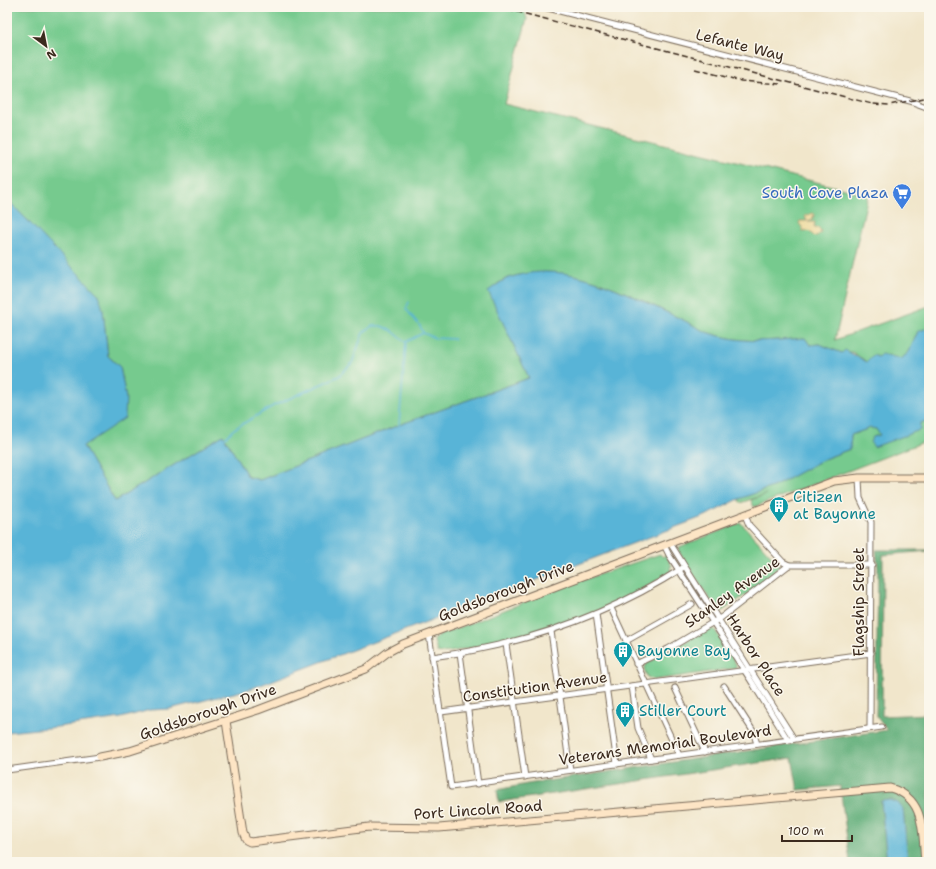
<svg xmlns="http://www.w3.org/2000/svg" width="936" height="869" font-family="'Shantell Sans',sans-serif">
  <rect width="100%" height="100%" fill="#fbf7ec"/>
  <filter id="ink" filterUnits="userSpaceOnUse"><feTurbulence type="fractalNoise" baseFrequency=".025" numOctaves="2"/><feDisplacementMap in="SourceGraphic" scale="8" xChannelSelector="R" yChannelSelector="G"/><feConvolveMatrix kernelMatrix="1 2 1 2 8 2 1 2 1" color-interpolation-filters="sRGB"/></filter>
  <filter id="wash" filterUnits="userSpaceOnUse"><feTurbulence type="fractalNoise" baseFrequency=".012" numOctaves="4" result="noise"/><feDisplacementMap in="SourceGraphic" scale="16" xChannelSelector="R" yChannelSelector="G"/><feGaussianBlur stdDeviation="0.9" result="paint"/><feColorMatrix in="noise" values="0 0 0 0 0 0 0 0 0 0 0 0 0 0 0 0 0 1.4 0 .05"/><feComposite in="paint" operator="in"/></filter>
  <g filter="url(#wash)">
    <rect width="100%" height="100%" fill="#f1e6cb"/>
    <g fill="#76ca8e" stroke="#587a56">
      <path d="M15 7H523L527 19 504 104 868 195 835 340 929 306V328L918 331 909 352 901 359 888 355 878 357 873 355 867 362 852 352 842 353 819 344 810 345 805 338C768 341 742 344 706 332 697 329 690 323 681 319 627 294 568 257 506 279 500 281 494 287 489 291L529 378 399 425 260 480 248 477 223 435 115 501 83 446 126 398 120 367 108 356 103 310 49 245 7 199V10Z"/>
      <polygon points="929,420 929,440 754,507 751,500 767,494 740,503 739,499 775,486 824,459 850,449 851,435 870,428 877,429 880,435 873,437"/>
      <polygon points="741,523 778,563 779,567 747,594 719,613 678,551 680,549 679,547"/>
      <path d="M660 554 663 557 666 555 672 566 670 567 671 571C614 612 539 635 470 648 460 649 446 655 437 652L434 641 437 636 577 582Z"/>
      <polygon points="710,628 715,630 736,664 736,668 654,680 647,677 644,669 647,663"/>
    </g>
    <polygon fill="#60ae79" stroke="#4e6c4c" points="876,550 929,550 929,551 883,555 882,716 929,714 929,862 908,862 903,809 891,800 881,801 887,862 850,862 840,786 798,790 792,758 499,802 497,790 527,784 887,730 876,716 878,568"/>
    <polygon fill="#eeda9e" stroke="#94825e" points="813,213 814,215 812,220 809,220 808,222 815,222 814,227 819,228 821,233 815,237 809,231 803,232 803,229 799,223 800,221 807,221 805,216"/>
    <g fill="#59b4d7" stroke="#4a6f7a">
      <path d="M7 199 99 295 103 310 108 356 120 367 126 398 125 418 83 446 115 501 223 435 248 477 260 480 399 425 529 378 488 291C494 287 500 282 506 279 566 256 626 294 679 318 688 322 697 328 706 332 742 344 768 341 805 338L810 345 819 344 842 353 845 350 867 362 873 355 878 357 881 354 901 359 909 352 918 331 929 328V420L920 423V430L874 447 870 442 873 437 880 435 876 429 870 428 851 435 850 449 824 459 775 486 739 499 705 516 250 689 169 709 150 710 121 718 57 727 7 732Z"/>
      <polygon points="891,800 898,803 903,809 908,862 887,862 881,801"/>
    </g>
    <g fill="none" stroke-linecap="round" stroke-linejoin="round">
      <g stroke="#59b4d7" stroke-width="1.5">
        <polyline points="409,302 406,309 420,326 423,332"/>
        <polyline points="406,342 423,333 435,338 454,339"/>
        <polyline points="225,438 234,429 273,406 339,376 352,363 363,333 372,326 381,326 391,330 406,342 399,425"/>
      </g>
    </g>
  </g>
  <g filter="url(#ink)">
    <g fill="none" stroke-linecap="round" stroke-linejoin="round">
      <defs>
        <g id="street">
          <polyline points="544,7 910,101 929,108"/>
          <polyline points="859,478 860,498 871,522 870,728"/>
          <polyline points="745,515 749,525 783,562 789,565"/>
          <polyline points="670,543 794,739"/>
          <polyline points="664,545 669,555 750,679 788,740"/>
          <polyline points="611,608 679,755"/>
          <polyline points="596,614 617,764"/>
          <polyline points="551,631 570,770"/>
          <polyline points="429,634 451,787 882,727"/>
          <polyline points="626,641 692,604"/>
          <polyline points="506,644 525,777"/>
          <polyline points="460,653 478,784"/>
          <path d="M432 657C523 645 608 616 684 567"/>
          <polyline points="636,664 668,649 722,617 789,565 872,565"/>
          <polyline points="632,686 638,728 651,759"/>
          <polyline points="724,686 753,731 757,744"/>
          <polyline points="675,688 705,752"/>
          <polyline points="441,712 871,653"/>
          <polyline points="7,770 100,757"/>
        </g>
        <g id="secondary">
          <path d="M226 721 243 833 246 840 250 842 369 827 439 828 890 788C926 798 922 832 925 862"/>
          <polyline points="100,757 130,751 258,710 366,669 388,652 403,644 834,481 859,478 929,478"/>
        </g>
      </defs>
      <use href="#street" stroke="#7b6c5b" stroke-width="7"/>
      <use href="#secondary" stroke="#7b6c5b" stroke-width="9"/>
      <use href="#street" stroke="#fff" stroke-width="5"/>
      <use href="#secondary" stroke="#fde5c5" stroke-width="7"/>
      <g stroke="#3b2a1e" stroke-width="1.5" stroke-dasharray="6 3" stroke-linecap="butt">
        <polyline points="499,7 872,104 889,105 929,97"/>
        <polyline points="695,69 741,81 780,84"/>
      </g>
    </g>
  </g>
  <defs>
    <symbol id="supermarket-pin" viewBox="-11 -11 22 30"><path d="M0 17L-7.5 6A9.5 9.5 0 1 1 7.5 6Z" fill="#3f7fe0" stroke="#fbf7ec"/><path d="M-6-5.5h2.5l.6 2H6L4.5 2H-2.5L-4.4-4H-6ZM-1.5 3.2a1.3 1.3 0 1 0 .1 0ZM3 3.2a1.3 1.3 0 1 0 .1 0Z" fill="#fff"/></symbol>
    <symbol id="building-pin" viewBox="-11 -11 22 30"><path d="M0 17L-7.5 6A9.5 9.5 0 1 1 7.5 6Z" fill="#0f9aa8" stroke="#fbf7ec"/><path d="M-4-6H4V6H1V3H-1V6H-4ZM-2.5-4.3h1.7v1.8h-1.7ZM.8-4.3h1.7v1.8H.8ZM-2.5-1h1.7V.8h-1.7ZM.8-1h1.7V.8H.8Z" fill="#fff"/></symbol>
  </defs>
  <g fill-rule="evenodd">
    <use href="#supermarket-pin" x="891" y="182" width="22" height="30"/>
    <use href="#building-pin" x="768" y="495" width="22" height="30"/>
    <use href="#building-pin" x="612" y="640" width="22" height="30"/>
    <use href="#building-pin" x="614" y="700" width="22" height="30"/>
  </g>
  <g text-anchor="middle" stroke-width="3" stroke-linejoin="round" paint-order="stroke">
    <g font-size="15" fill="#3b2a1e" stroke="#fbf7ec">
      <text transform="translate(740 45) rotate(14)" y="5">Lefante Way</text>
      <text transform="translate(506 591) rotate(-21)" y="5">Goldsborough Drive</text>
      <text transform="translate(732 592) rotate(-35)" y="5">Stanley Avenue</text>
      <text transform="translate(859 602) rotate(-90)" y="5">Flagship Street</text>
      <text transform="translate(756 655) rotate(57)" y="5">Harbor Place</text>
      <text transform="translate(535 687) rotate(-8)" y="5">Constitution Avenue</text>
      <text transform="translate(208 712) rotate(-19)" y="5">Goldsborough Drive</text>
      <text transform="translate(665 745) rotate(-8)" y="5">Veterans Memorial Boulevard</text>
      <text transform="translate(478 810) rotate(-4)" y="5">Port Lincoln Road</text>
    </g>
    <g font-size="15" fill="#366cbe" stroke="#fbf7ec" text-anchor="end">
      <text x="888" y="198">South Cove Plaza</text>
    </g>
    <g font-size="15" fill="#0d838f" stroke="#fbf7ec" text-anchor="start">
      <text x="793" y="502">Citizen<tspan x="793" dy="17">at Bayonne</tspan></text>
      <text x="637" y="656">Bayonne Bay</text>
      <text x="639" y="716">Stiller Court</text>
    </g>
  </g>
  <rect width="936" height="869" fill="none" stroke="#fbf7ec" stroke-width="24"/>
  <g transform="translate(46 46) rotate(148)" stroke="#fbf7ec" stroke-width="3" paint-order="stroke">
  <path d="M0-3L7 15L0 10L-7 15Z" fill="#3b2a1e"/>
  <text y="-6" font-size="11" font-weight="bold" text-anchor="middle" fill="#3b2a1e">N</text>
  </g>
  <path d="M782 835v6h70v-6" fill="none" stroke="#3b2a1e" stroke-width="2"/>
  <text x="788" y="835" font-size="12" fill="#3b2a1e" stroke="#fbf7ec" stroke-width="3" paint-order="stroke">100 m</text>
</svg>
